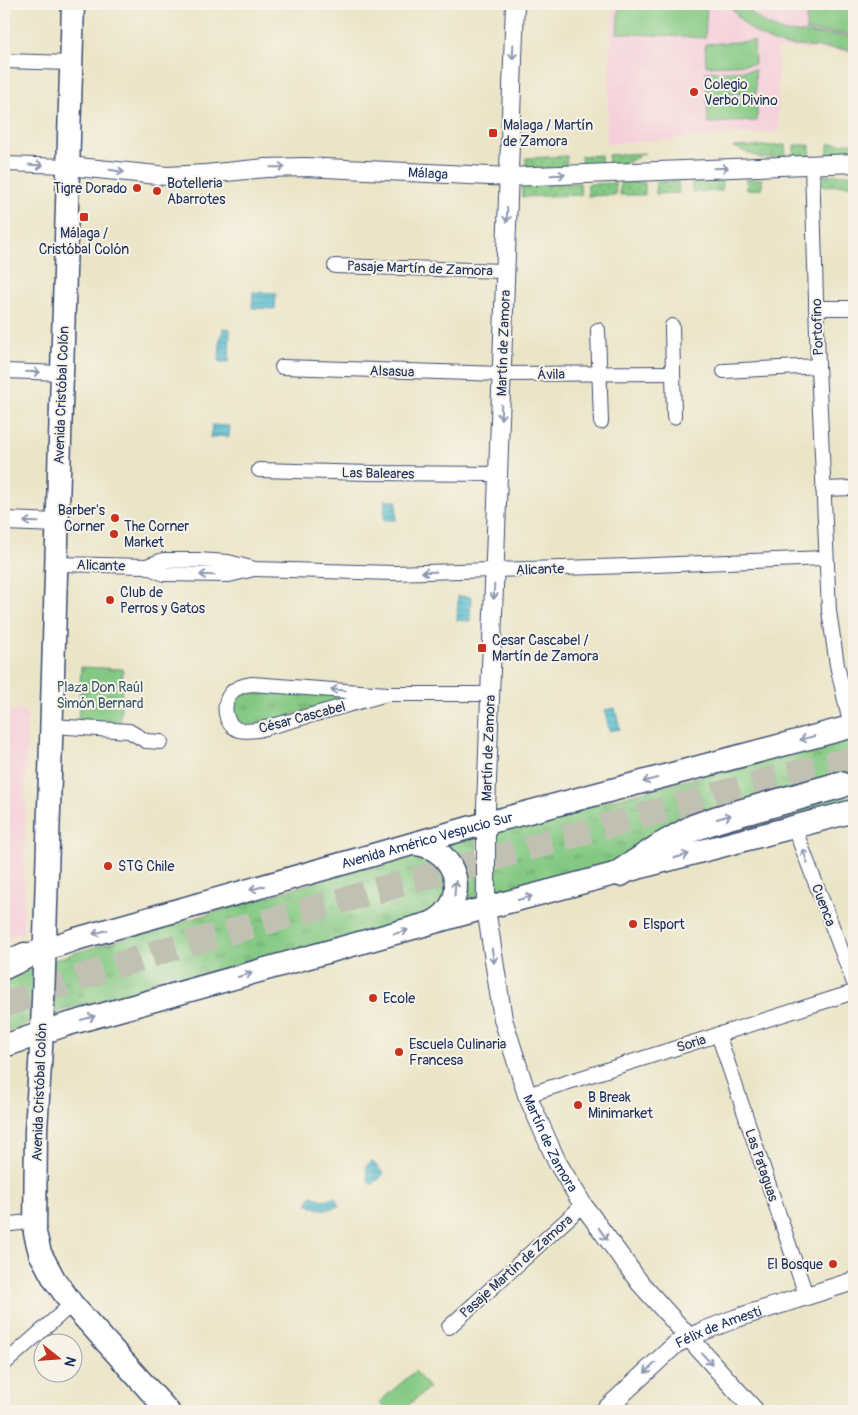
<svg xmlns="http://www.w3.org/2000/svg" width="858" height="1415" font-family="Pangolin,sans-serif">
  <defs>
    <pattern id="grass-dots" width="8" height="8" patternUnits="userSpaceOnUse" patternTransform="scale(1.25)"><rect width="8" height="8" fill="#84c983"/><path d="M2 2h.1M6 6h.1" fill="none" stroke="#6ba46e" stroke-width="1.8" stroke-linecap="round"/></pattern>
    <pattern id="park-tufts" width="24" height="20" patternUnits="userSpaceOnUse" patternTransform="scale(1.25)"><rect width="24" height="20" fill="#84c983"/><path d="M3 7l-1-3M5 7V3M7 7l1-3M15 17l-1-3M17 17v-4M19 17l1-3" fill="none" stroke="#6ba46e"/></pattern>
    <pattern id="water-rules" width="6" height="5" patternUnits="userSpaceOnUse" patternTransform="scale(1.25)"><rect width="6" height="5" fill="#52bccf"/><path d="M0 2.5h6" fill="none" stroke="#4399ab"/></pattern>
  </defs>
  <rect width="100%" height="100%" fill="#f7f3e8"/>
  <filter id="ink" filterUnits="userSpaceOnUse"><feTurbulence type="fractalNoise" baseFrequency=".02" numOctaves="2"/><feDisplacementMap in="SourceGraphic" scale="10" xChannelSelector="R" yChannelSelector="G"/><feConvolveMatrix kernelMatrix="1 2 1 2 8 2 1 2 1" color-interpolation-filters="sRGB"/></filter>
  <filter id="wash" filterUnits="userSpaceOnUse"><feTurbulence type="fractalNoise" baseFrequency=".0096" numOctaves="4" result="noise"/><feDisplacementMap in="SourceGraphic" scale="20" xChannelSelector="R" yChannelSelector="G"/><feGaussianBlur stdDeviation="1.12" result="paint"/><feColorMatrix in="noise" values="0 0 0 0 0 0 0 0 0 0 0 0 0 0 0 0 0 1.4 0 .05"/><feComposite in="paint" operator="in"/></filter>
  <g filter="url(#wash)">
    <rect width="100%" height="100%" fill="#ebe5c8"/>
    <g fill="#f5cfda">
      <polygon points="613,4 854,4 854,52 777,48 779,132 606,144"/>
      <polygon points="4,710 27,711 23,933 4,940"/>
    </g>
    <g fill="url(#grass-dots)" stroke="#507c70">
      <polygon points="854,143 854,155 828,156 828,144"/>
      <polygon points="785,145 786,156 761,158 733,147"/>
      <polygon points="794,145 810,145 810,157 794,158"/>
      <polygon points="645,153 621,166 609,166 608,155"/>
      <polygon points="601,155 602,167 582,168 581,156"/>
      <polygon points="567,156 566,167 532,169 526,166 526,158"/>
      <polygon points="854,174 854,185 820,186 819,179 825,175"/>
      <polygon points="746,179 762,179 762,189 747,190"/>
      <polygon points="678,181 679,193 656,194 656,182"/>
      <polygon points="722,181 722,191 692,192 692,182"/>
      <polygon points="620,182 645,183 645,195 620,195"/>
      <polygon points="580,183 581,195 522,197 522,187 526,185"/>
      <polygon points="615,183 616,195 588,196 588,184"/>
    </g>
    <g fill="url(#park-tufts)" stroke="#507c70">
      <polygon points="81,667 123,669 120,723 78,721"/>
      <path d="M254 691 354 697 260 724 248 725 238 722C228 703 235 696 254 691Z"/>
      <polygon points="854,736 854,802 496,892 494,831"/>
      <polygon points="476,834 479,904 70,1008 4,1033 4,977 74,953 260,899 375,863"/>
    </g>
    <g fill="#84c983" stroke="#507c70">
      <polygon points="619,4 707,4 705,38 617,33"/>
      <path d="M729 4H744C755 18 768 27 785 32L854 36V50L783 45C758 38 742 25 729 4Z"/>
      <polygon points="807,4 854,4 854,34 806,31"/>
      <polygon points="754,41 755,64 706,66 705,44"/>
      <polygon points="755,70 756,93 707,95 706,72"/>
      <polygon points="757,98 757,121 708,123 707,100"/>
      <polygon points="415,1371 429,1388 401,1411 387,1411 379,1402"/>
    </g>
    <g fill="url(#water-rules)" stroke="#367696">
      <polygon points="253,292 276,293 275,309 252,308"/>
      <polygon points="223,328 230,329 229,362 219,362 220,336 222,336"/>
      <polygon points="212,425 230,426 229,437 216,436 216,438 210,438"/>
      <polygon points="385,500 397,501 396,520 384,520"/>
      <polygon points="458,596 471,597 470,621 457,620"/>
      <polygon points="615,708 620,729 609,731 605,710"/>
      <polygon points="372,1161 384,1174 372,1185 368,1180 366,1166"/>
      <path d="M312 1195C321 1201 326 1200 335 1197L339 1206C327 1211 319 1210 307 1204Z"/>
    </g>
  </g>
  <g filter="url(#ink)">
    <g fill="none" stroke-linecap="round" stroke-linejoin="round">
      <polyline stroke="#c1c1b3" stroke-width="26" stroke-dasharray="26 13" stroke-linecap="butt" points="4,1005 93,973 162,951 777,778 854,759"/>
      <defs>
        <g id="minor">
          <polyline points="4,61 71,63"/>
          <polyline points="4,164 68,166"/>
          <polyline points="812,165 818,366 829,611 837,665 851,727"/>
          <polyline points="335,266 505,271"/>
          <polyline points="816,308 854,308"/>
          <polyline points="672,326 674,417"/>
          <polyline points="598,330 601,422"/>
          <polyline points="282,367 502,374 673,373"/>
          <polyline points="4,371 62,373"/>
          <polyline points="724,371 818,366"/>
          <polyline points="259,470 370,473 498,474"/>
          <polyline points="823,489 854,488"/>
          <polyline points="57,564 146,566 164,574 229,575 254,569"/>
          <polyline points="146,566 163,560 198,560 228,562 255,569 393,573 630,566 825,558"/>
          <path d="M387 694 258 730C252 730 245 732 239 730 224 725 222 704 231 693 236 687 245 685 252 684L387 694H489"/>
          <polyline points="52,726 129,731 146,741 161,742"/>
          <polyline points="794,827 854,983"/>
          <polyline points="718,1034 806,1295"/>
          <polyline points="527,1095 854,992"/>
          <polyline points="4,1225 35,1221"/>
          <polyline points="449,1327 583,1205"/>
          <polyline points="4,1364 72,1304"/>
        </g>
        <g id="tertiary">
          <path id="s1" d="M515 4 486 808V908L503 1019 527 1095 557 1162 583 1205 640 1283 755 1411"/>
          <path id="s2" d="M68 166 167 176 206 174 266 168 305 167 510 177 854 163"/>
          <polyline points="4,521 58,523"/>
          <path id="s3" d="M604 1411 676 1344 701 1332 737 1318 854 1281"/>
        </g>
        <g id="primary">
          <polyline points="73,4 48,842 42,1032 36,1130 35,1233 40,1253 54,1279 72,1304 168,1411"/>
          <path d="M416 844C458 849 472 902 433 922"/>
          <path id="s4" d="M31 954 76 939 472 827 854 726"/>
          <polyline points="4,1046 65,1025 474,911 854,811"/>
        </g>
        <g id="motorway">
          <polyline points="620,873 663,845 693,828 718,819 840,785"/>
          <polyline points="4,966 25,956"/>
        </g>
      </defs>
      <use href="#minor" stroke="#3a4a6e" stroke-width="16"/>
      <use href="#tertiary" stroke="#3a4a6e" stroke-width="20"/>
      <use href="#primary" stroke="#3a4a6e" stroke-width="25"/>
      <use href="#motorway" stroke="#3a4a6e" stroke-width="29"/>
      <use href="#minor" stroke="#fff" stroke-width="14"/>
      <use href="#tertiary" stroke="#fff" stroke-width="18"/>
      <use href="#primary" stroke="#fff" stroke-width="22"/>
      <use href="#motorway" stroke="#fff" stroke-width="26"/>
    </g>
    <defs><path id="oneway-shaft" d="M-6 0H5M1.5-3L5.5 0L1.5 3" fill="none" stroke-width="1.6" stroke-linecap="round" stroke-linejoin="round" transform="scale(1.25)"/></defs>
    <g stroke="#8d97ae">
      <use href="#oneway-shaft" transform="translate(513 52) rotate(92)"/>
      <use href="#oneway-shaft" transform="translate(36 165) rotate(2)"/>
      <use href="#oneway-shaft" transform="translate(278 167) rotate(-1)"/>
      <use href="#oneway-shaft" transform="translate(721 168) rotate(-2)"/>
      <use href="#oneway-shaft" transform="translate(117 171) rotate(10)"/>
      <use href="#oneway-shaft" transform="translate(558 175) rotate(-2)"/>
      <use href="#oneway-shaft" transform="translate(507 215) rotate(92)"/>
      <use href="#oneway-shaft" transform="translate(33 372) rotate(2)"/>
      <use href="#oneway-shaft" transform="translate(501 412) rotate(92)"/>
      <use href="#oneway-shaft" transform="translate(31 522) rotate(-178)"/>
      <use href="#oneway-shaft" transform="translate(429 572) rotate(179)"/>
      <use href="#oneway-shaft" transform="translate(207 575) rotate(-178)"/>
      <use href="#oneway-shaft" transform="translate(494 592) rotate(92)"/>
      <use href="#oneway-shaft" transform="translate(338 690) rotate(-176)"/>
      <use href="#oneway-shaft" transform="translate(807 738) rotate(165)"/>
      <use href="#oneway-shaft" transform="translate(650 780) rotate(165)"/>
      <use href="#oneway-shaft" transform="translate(724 817) rotate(-16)"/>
      <use href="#oneway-shaft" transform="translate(682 856) rotate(-15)"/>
      <use href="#oneway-shaft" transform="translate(805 856) rotate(-111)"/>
      <use href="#oneway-shaft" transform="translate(257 888) rotate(164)"/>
      <use href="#oneway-shaft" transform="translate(455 888) rotate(-86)"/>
      <use href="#oneway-shaft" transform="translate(525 898) rotate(-15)"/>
      <use href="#oneway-shaft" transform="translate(100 932) rotate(164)"/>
      <use href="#oneway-shaft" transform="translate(401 932) rotate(-15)"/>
      <use href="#oneway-shaft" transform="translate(493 956) rotate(81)"/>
      <use href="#oneway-shaft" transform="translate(245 975) rotate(-15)"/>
      <use href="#oneway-shaft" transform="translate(88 1018) rotate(-15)"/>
      <use href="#oneway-shaft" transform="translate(603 1234) rotate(55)"/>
      <use href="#oneway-shaft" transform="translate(707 1359) rotate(48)"/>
      <use href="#oneway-shaft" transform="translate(650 1368) rotate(137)"/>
    </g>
  </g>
  <g fill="#c8321e" stroke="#f7f3e8" stroke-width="2">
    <circle cx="694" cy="92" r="5"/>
    <rect x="488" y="128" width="10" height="10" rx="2.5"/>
    <circle cx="137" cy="188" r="5"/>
    <circle cx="157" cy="191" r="5"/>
    <rect x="79" y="212" width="10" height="10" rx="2.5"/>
    <circle cx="115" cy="518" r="5"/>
    <circle cx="114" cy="534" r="5"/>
    <circle cx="110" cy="600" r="5"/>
    <rect x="477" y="643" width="10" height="10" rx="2.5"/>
    <circle cx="108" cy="866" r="5"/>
    <circle cx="633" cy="924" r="5"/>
    <circle cx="373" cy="998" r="5"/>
    <circle cx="399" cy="1052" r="5"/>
    <circle cx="578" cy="1105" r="5"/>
    <circle cx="833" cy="1264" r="5"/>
  </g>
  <g text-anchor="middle" stroke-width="4" stroke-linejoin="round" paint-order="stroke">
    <g font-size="14" fill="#1b2f5e" stroke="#f7f3e8" text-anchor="start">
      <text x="704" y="89">Colegio<tspan x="704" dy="16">Verbo Divino</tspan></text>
      <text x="503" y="130">Malaga / Martín<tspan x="503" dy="16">de Zamora</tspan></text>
      <text x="167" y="188">Botelleria<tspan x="167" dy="16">Abarrotes</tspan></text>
      <text x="127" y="193" text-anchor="end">Tigre Dorado</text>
      <text x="84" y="238" text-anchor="middle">Málaga /<tspan x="84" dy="16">Cristóbal Colón</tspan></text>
      <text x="105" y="515" text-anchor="end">Barber's<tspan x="105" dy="16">Corner</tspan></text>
      <text x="124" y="531">The Corner<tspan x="124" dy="16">Market</tspan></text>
      <text x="120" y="597">Club de<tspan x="120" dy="16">Perros y Gatos</tspan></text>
      <text x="492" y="645">Cesar Cascabel /<tspan x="492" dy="16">Martín de Zamora</tspan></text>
      <text x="118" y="871">STG Chile</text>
      <text x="643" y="929">Elsport</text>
      <text x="383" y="1003">Ecole</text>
      <text x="409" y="1049">Escuela Culinaria<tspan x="409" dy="16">Francesa</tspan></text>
      <text x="588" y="1102">B Break<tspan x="588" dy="16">Minimarket</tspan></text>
      <text x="823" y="1269" text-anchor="end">El Bosque</text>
    </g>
    <g font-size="14" fill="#1b2f5e" stroke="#f7f3e8">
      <text dy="5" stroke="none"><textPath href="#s2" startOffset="361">Málaga</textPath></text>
      <text transform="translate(420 268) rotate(2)" y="5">Pasaje Martín de Zamora</text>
      <text transform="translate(817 327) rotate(-92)" y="5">Portofino</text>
      <text transform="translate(503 343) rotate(-88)" y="5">Martín de Zamora</text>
      <text transform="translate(392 371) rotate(2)" y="5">Alsasua</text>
      <text transform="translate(551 374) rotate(-1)" y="5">Ávila</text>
      <text transform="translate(61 395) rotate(-88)" y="5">Avenida Cristóbal Colón</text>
      <text transform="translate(378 473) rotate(1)" y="5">Las Baleares</text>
      <text transform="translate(101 565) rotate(2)" y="5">Alicante</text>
      <text transform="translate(540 569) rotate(-2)" y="5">Alicante</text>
      <text transform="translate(302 717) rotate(-15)" y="5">César Cascabel</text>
      <text transform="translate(488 748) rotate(-88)" y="5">Martín de Zamora</text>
      <text dy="5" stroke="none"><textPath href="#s4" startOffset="412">Avenida Américo Vespucio Sur</textPath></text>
      <text transform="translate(824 905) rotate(69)" y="5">Cuenca</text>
      <text transform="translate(691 1043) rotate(-18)" y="5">Soria</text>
      <text transform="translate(39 1092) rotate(-88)" y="5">Avenida Cristóbal Colón</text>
      <text dy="5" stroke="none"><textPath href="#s1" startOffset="1150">Martín de Zamora</textPath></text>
      <text transform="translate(762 1165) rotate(71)" y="5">Las Pataguas</text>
      <text transform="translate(516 1266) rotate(-42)" y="5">Pasaje Martín de Zamora</text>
      <text dy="5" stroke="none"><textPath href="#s3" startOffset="144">Félix de Amesti</textPath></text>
    </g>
    <g font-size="14" fill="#355667" stroke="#f7f3e8">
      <text x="100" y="692">Plaza Don Raúl<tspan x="100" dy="16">Simón Bernard</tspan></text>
    </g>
  </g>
  <rect width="858" height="1415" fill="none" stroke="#f7f3e8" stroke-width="20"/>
  <g transform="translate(58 1358) rotate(107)"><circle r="24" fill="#f7f3e8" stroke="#9fa5b1"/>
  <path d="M0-4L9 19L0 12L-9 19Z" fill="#c8321e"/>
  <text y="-8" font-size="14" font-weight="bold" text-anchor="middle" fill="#1b2f5e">N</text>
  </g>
</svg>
